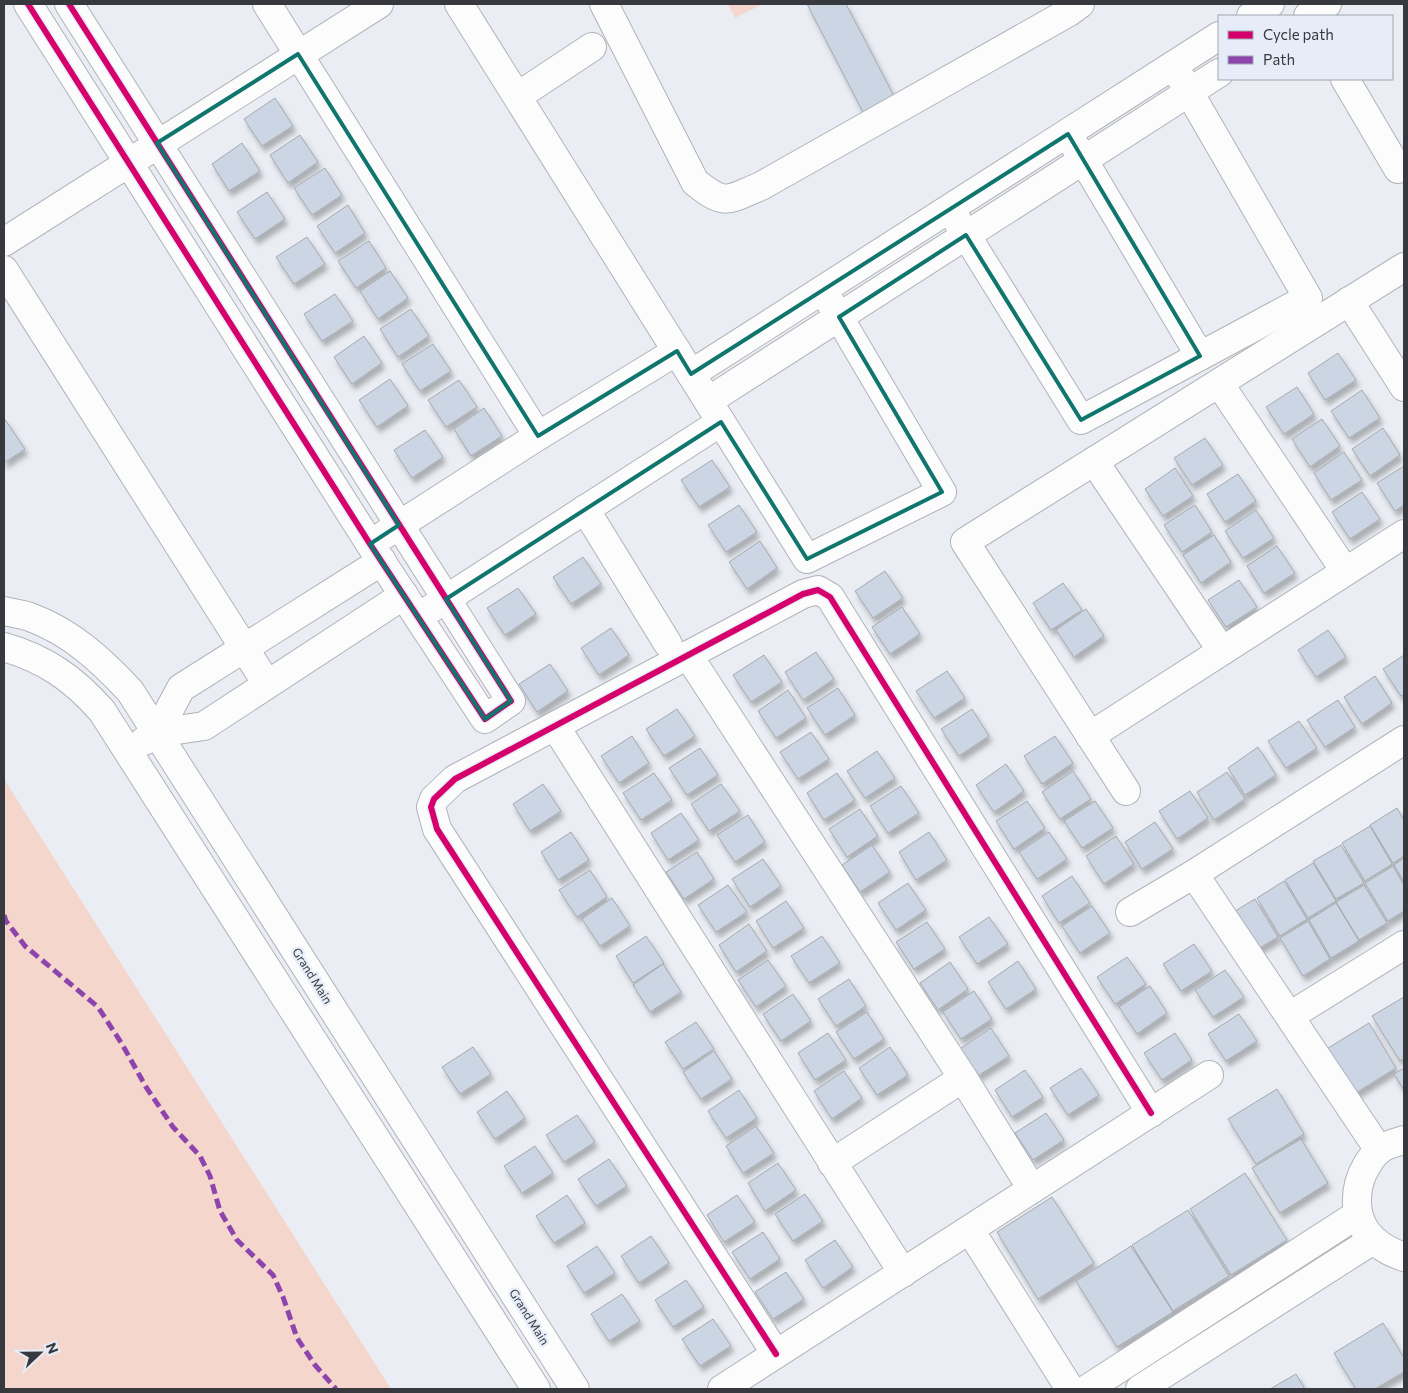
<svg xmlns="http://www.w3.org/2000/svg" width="1408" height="1393" font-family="Commissioner,sans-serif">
  <defs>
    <filter id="shadow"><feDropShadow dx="3" dy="5.5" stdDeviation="2.5" flood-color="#0004"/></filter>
  </defs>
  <rect width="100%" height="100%" fill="#eaeef4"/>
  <g fill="#f4d6cc">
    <polygon points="728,4 763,4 735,18"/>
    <polygon points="4,779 391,1389 4,1389"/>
  </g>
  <g fill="#cbd5e4" stroke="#a5a9ad" filter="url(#shadow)">
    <polygon points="807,4 846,4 895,98 864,114"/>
    <polygon points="275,98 293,126 262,146 244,119"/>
    <polygon points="300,135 318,162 288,183 270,155"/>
    <polygon points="242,143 260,171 229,191 212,164"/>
    <polygon points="325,168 342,195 312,215 294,188"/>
    <polygon points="267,192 285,219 255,239 237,212"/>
    <polygon points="348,205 365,233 335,253 317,226"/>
    <polygon points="307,237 325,264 294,284 276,257"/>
    <polygon points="369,241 386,268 356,288 338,261"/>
    <polygon points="390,271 408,298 378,319 360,291"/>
    <polygon points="335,294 353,321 322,341 304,314"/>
    <polygon points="411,309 429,336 398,357 380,329"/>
    <polygon points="364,336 382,363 352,384 334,357"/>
    <polygon points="433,344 451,371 420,391 402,364"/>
    <polygon points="1338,353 1356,380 1325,400 1308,373"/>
    <polygon points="390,379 408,406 377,427 359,400"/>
    <polygon points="459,380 477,407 446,427 428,400"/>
    <polygon points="1297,387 1314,414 1284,434 1266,407"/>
    <polygon points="1362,390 1380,418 1349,438 1331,411"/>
    <polygon points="484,408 502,436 471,456 454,429"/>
    <polygon points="4,418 25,449 4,463"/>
    <polygon points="1322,419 1340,446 1310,467 1292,439"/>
    <polygon points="1383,428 1400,455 1370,476 1352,449"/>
    <polygon points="425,430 443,457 412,478 394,450"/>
    <polygon points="1205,438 1223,465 1192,485 1174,458"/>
    <polygon points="1344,452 1362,480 1331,500 1314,473"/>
    <polygon points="712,460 730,487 699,507 681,480"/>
    <polygon points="1404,466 1404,505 1395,511 1377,483"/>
    <polygon points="1175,468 1193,496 1163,516 1145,489"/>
    <polygon points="1238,474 1256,501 1225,522 1207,494"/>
    <polygon points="1362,492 1380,519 1350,539 1332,512"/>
    <polygon points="739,505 757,532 726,552 708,525"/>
    <polygon points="1195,505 1212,532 1182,552 1164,525"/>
    <polygon points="1256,510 1274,538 1243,558 1225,531"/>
    <polygon points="1214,535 1231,562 1201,583 1183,555"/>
    <polygon points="760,541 777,568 747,589 729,562"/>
    <polygon points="1277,546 1295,573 1264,593 1247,566"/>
    <polygon points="583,557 601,584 571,604 553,577"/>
    <polygon points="885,571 903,598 873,618 855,591"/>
    <polygon points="1239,580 1257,607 1226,627 1208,600"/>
    <polygon points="1063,583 1082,610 1051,630 1033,603"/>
    <polygon points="518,588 536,614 505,635 487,608"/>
    <polygon points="902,607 920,634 890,654 872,627"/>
    <polygon points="1086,609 1104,636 1074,657 1056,630"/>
    <polygon points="611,628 629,655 599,675 581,648"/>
    <polygon points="1328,630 1346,657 1316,677 1298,650"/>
    <polygon points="816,652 834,679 803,700 785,672"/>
    <polygon points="764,655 782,682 751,702 733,675"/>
    <polygon points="1404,655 1404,694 1401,696 1383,669"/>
    <polygon points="550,664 568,691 537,712 519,684"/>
    <polygon points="947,671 965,698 934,718 916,691"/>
    <polygon points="1375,676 1392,703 1362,724 1344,697"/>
    <polygon points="838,688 855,715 825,735 807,708"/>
    <polygon points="788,690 806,718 776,738 758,711"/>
    <polygon points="1338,700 1355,727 1325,747 1307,720"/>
    <polygon points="677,709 695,736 664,756 646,729"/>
    <polygon points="972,709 989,736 959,756 941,729"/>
    <polygon points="1299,721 1317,748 1286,768 1268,741"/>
    <polygon points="811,732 829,759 798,779 780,752"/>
    <polygon points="632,736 649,763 619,783 601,756"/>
    <polygon points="1055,736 1073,763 1042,784 1024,756"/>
    <polygon points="1258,747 1276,775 1245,795 1228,768"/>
    <polygon points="700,748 718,775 687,795 669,768"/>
    <polygon points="877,751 895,778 865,798 847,771"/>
    <polygon points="1006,764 1024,791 994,812 976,785"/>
    <polygon points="1073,771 1091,799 1060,819 1042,792"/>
    <polygon points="1227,772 1245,799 1214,820 1197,792"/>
    <polygon points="654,773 672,800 641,820 623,793"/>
    <polygon points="837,773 855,800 824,820 807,793"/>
    <polygon points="543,784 561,811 530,831 513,804"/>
    <polygon points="721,784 740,811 709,831 691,804"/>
    <polygon points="901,786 919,813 888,833 870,806"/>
    <polygon points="1190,791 1208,818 1177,839 1159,811"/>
    <polygon points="1027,801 1045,828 1014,849 996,821"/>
    <polygon points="1095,801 1113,828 1082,848 1064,821"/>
    <polygon points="1397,808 1404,820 1404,856 1393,863 1370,825"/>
    <polygon points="860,809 878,836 847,857 829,829"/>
    <polygon points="681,813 699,840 668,860 651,833"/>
    <polygon points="748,815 765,842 735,862 717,835"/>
    <polygon points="1155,822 1173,849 1142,869 1125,842"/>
    <polygon points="1370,826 1392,864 1365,881 1342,843"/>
    <polygon points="571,832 589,860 558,880 541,852"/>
    <polygon points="929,832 947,860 916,880 899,852"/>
    <polygon points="1049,832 1067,859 1037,879 1019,852"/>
    <polygon points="1116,836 1134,864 1104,884 1086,856"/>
    <polygon points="872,845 890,872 860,892 842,865"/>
    <polygon points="1341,845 1364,883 1336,899 1313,861"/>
    <polygon points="697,852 714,879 684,899 666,872"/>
    <polygon points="1404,858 1404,882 1394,865"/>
    <polygon points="763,859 781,886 750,907 732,879"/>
    <polygon points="1313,863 1336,901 1308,918 1285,880"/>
    <polygon points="1393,866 1404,885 1404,911 1388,921 1365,883"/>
    <polygon points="590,870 607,897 577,917 559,890"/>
    <polygon points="1072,876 1090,903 1059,923 1042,896"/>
    <polygon points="1284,881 1307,919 1280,936 1257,898"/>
    <polygon points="908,883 926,910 896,930 878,903"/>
    <polygon points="728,885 747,912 716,932 698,905"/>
    <polygon points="1364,885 1387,923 1359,940 1336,902"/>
    <polygon points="612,898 630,926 600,946 582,919"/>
    <polygon points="1255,899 1278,937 1250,954 1227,916"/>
    <polygon points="786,901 804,928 773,948 756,921"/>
    <polygon points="1336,903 1359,941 1331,958 1309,920"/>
    <polygon points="1092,906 1110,933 1080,953 1062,926"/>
    <polygon points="989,917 1008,944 977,964 959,937"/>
    <polygon points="1308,921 1330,959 1303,976 1280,938"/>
    <polygon points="927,922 945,949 914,969 896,942"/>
    <polygon points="749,924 767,951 736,972 719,945"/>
    <polygon points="646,936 664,963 633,983 616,956"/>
    <polygon points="822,936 840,963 809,983 791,956"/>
    <polygon points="1194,944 1212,971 1181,991 1163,964"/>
    <polygon points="1127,957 1146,984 1115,1004 1097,977"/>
    <polygon points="768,960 786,986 756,1007 738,980"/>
    <polygon points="1018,961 1036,989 1006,1009 988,982"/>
    <polygon points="950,962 968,989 938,1010 920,983"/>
    <polygon points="663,964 681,992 650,1012 633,985"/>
    <polygon points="1225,970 1244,997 1213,1017 1195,990"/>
    <polygon points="849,979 866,1006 836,1026 818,999"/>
    <polygon points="1150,986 1167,1013 1137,1034 1119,1007"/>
    <polygon points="974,991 992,1019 961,1039 943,1012"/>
    <polygon points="793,994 811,1021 781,1041 763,1014"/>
    <polygon points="1404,997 1404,1058 1400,1061 1372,1016"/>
    <polygon points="867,1012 884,1039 854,1059 836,1032"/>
    <polygon points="1239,1014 1257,1041 1226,1061 1208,1034"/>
    <polygon points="696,1022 714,1049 683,1069 665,1042"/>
    <polygon points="1369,1023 1396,1068 1348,1098 1320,1053"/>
    <polygon points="991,1028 1009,1056 978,1076 960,1049"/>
    <polygon points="828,1033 846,1060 815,1080 798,1053"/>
    <polygon points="1175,1033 1192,1060 1162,1080 1144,1053"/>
    <polygon points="473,1047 491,1074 460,1094 442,1067"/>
    <polygon points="890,1047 908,1075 877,1095 859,1068"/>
    <polygon points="714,1051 732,1079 701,1099 683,1072"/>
    <polygon points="1081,1068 1099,1095 1068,1115 1050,1088"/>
    <polygon points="1404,1068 1404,1090 1394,1074"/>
    <polygon points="1025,1070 1043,1097 1012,1117 995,1090"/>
    <polygon points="844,1071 862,1098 832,1119 814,1091"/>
    <polygon points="1277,1089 1304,1134 1256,1164 1228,1119"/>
    <polygon points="739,1090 757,1118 726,1138 708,1111"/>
    <polygon points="507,1091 525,1118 495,1139 477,1112"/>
    <polygon points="1046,1113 1064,1140 1033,1160 1015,1133"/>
    <polygon points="577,1115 595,1142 564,1162 546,1135"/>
    <polygon points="756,1126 774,1153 743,1173 726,1146"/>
    <polygon points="1301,1139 1328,1183 1280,1213 1252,1168"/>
    <polygon points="535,1146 553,1173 522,1193 504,1166"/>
    <polygon points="609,1159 627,1186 596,1206 578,1179"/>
    <polygon points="778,1163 796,1190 765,1211 748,1183"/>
    <polygon points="1245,1173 1287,1240 1231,1275 1190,1209"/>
    <polygon points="805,1194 823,1221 793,1241 775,1214"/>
    <polygon points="567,1195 585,1223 554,1243 536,1216"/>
    <polygon points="737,1195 755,1222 724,1242 707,1215"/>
    <polygon points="1052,1197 1094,1263 1038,1299 997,1232"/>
    <polygon points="1188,1210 1229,1276 1173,1311 1132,1245"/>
    <polygon points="763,1232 780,1259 750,1279 732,1252"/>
    <polygon points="651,1236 669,1263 639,1283 621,1256"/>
    <polygon points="835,1240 853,1267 823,1288 805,1260"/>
    <polygon points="597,1246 615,1273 584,1293 567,1266"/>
    <polygon points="1131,1246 1173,1312 1117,1347 1076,1281"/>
    <polygon points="786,1272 804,1299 773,1319 755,1292"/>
    <polygon points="686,1280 704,1307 673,1327 655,1300"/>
    <polygon points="622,1294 640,1321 609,1341 591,1314"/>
    <polygon points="713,1319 731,1346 700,1366 682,1339"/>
    <polygon points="1383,1323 1404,1358 1404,1372 1375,1389 1356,1389 1334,1353"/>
    <polygon points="1296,1374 1305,1389 1270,1389"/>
  </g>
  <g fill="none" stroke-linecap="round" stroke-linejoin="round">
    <defs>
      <g id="minor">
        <polyline points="28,4 370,544 485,719 511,701 69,4"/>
        <polyline points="267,4 538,436"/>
        <polyline points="459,4 807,559 942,492 823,290"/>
        <path d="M604 4 695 182C726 207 727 200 761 186L1069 12 1080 4"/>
        <polyline points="1251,16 1270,4"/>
        <polyline points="1308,16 1327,4"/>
        <polyline points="1345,79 1398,169"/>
        <polyline points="518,96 592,47"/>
        <polyline points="1075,146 1200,356"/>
        <polyline points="950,209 1081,420 1308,298 1174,66"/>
        <polyline points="4,242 379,4"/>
        <polyline points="4,270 267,684"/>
        <polyline points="1349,301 1404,387"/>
        <polyline points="691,374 1219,36"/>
        <polyline points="1219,383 1345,571"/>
        <polyline points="708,401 1219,73"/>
        <polyline points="1094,461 1222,651"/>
        <polyline points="585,509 668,644"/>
        <polyline points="384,535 538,436 677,351"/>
        <polyline points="432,608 721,422"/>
        <path d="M4 611C12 613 22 614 30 617 71 632 101 660 130 691L575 1389"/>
        <path d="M4 647C45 659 73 678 102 711L536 1389"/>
        <polyline points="688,655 963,1078 1032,1189"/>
        <polyline points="555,726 903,1273"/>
        <polyline points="157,733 181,688 382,561"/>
        <polyline points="1090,736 1404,534"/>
        <polyline points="144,741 157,733 204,726 404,595"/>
        <polyline points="1126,791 965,542 1404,267"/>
        <polyline points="1194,874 1379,1150"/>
        <polyline points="1130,912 1194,874 1404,740"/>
        <polyline points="1290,1016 1404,945"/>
        <path d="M1404 1140C1397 1142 1385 1145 1379 1150 1374 1154 1370 1160 1367 1165 1353 1188 1352 1221 1374 1240 1383 1249 1393 1253 1404 1257"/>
        <polyline points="832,1163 963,1078"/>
        <polyline points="970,1230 1070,1389"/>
        <polyline points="776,1354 437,829 431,807 434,799 455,779 803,594 818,590 830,597 1151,1113"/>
        <polyline points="722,1389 1209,1075"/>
        <polyline points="1087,1389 1358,1214"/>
        <polyline points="1140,1389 1373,1240"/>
      </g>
    </defs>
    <use href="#minor" stroke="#b0b3b8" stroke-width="30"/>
    <use href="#minor" stroke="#fcfcfd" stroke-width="28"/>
    <polyline stroke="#8e44ad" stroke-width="5" stroke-dasharray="10 5" stroke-linecap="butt" points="4,915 6,921 25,946 98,1007 122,1044 146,1087 173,1127 200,1156 210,1176 220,1211 237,1240 273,1275 283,1297 297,1338 315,1365 336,1389"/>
    <defs>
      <g id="cycleway">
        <polyline points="28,4 370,544 485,719 511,701 69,4"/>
        <polyline points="776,1354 437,829 431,807 434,799 455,779 803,594 818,590 830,597 1151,1113"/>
      </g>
    </defs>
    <use href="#cycleway" stroke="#e6edf8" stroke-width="9"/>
    <use href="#cycleway" stroke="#d6006c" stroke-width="6"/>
  </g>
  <path fill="none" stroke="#0f766e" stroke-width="4" stroke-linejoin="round" d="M298 54 538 436 677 351 691 374 1068 134 1200 356 1081 420 966 235 839 317 942 492 807 559 721 422 446 599 511 701 485 719 370 544 399 525 157 143Z"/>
  <g text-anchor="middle" stroke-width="4.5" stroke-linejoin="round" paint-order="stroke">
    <g font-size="12" fill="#37393e" stroke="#e6edf8">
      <text transform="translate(312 976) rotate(58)" y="4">Grand Main</text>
      <text transform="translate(529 1317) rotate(58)" y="4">Grand Main</text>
    </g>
  </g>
  <rect width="1408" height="1393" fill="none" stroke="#37393e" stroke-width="10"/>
  <rect x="1218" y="15" width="175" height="65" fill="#e6edf8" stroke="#a0a5ae"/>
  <rect x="1228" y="31" width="25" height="8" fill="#d6006c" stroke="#a0a5ae"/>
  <text x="1263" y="40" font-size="15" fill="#37393e">Cycle path</text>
  <rect x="1228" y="56" width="25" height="8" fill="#8e44ad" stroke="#a0a5ae"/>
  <text x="1263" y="65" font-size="15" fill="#37393e">Path</text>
  <g transform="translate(40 1353) rotate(68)" stroke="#e6edf8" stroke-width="4" paint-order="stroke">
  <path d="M0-4L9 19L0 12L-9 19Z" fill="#37393e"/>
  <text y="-8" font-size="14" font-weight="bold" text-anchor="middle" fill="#37393e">N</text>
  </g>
</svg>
